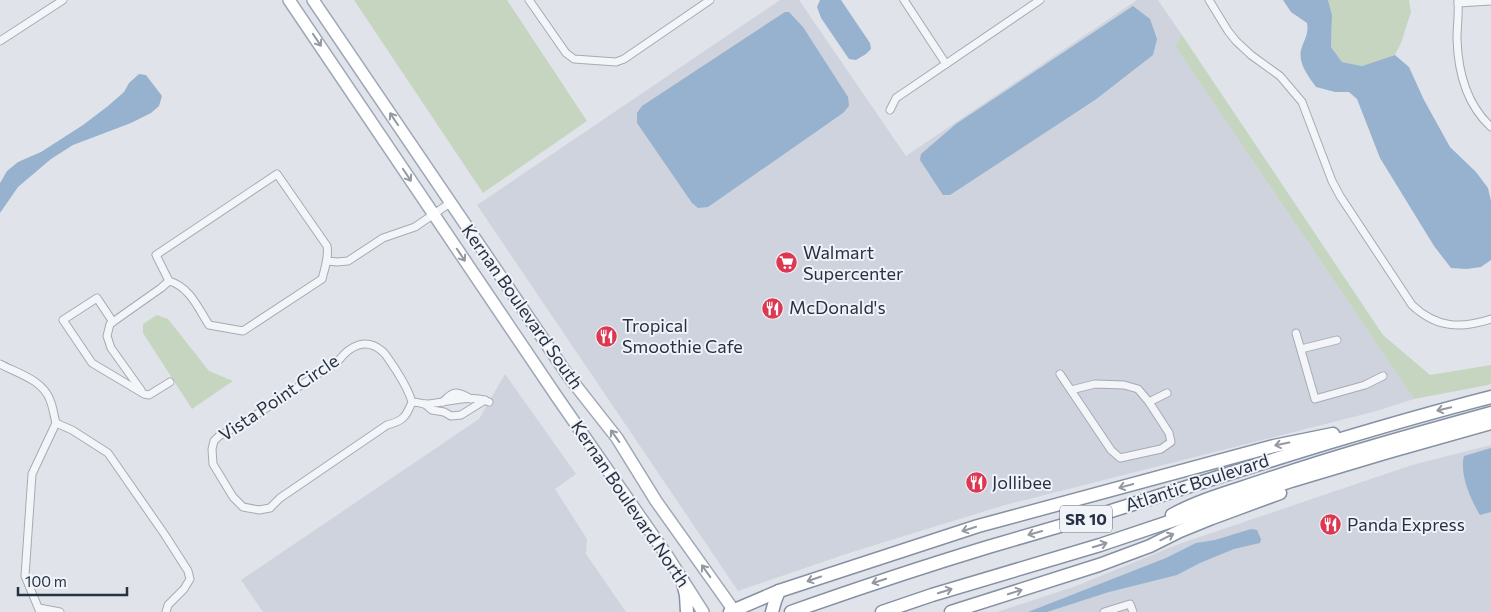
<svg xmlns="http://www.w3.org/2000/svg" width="1491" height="612" font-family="Commissioner,sans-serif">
  <rect width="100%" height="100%" fill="#e0e4ea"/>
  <g fill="#ced3dd">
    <polygon points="780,0 799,0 906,156 1137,0 1158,0 1182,35 1175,46 1414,399 1373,412 1005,505 849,553 738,591 477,205"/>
    <polygon points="505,374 576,474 555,489 587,539 586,554 626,612 263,612 241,580 479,419"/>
    <polygon points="1491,445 1491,612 997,612 1076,586 1179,544 1412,465"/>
  </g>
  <g fill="#c6d5c0">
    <polygon points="354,0 507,0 587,121 483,193"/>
    <polygon points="1328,0 1409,0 1411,12 1401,43 1395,55 1362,66 1342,62 1331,47 1332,15"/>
    <polygon points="1182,35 1383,335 1430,375 1491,365 1491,383 1488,385 1414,399 1175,46"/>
    <polygon points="157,315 168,319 209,371 233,381 192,409 143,333 143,324"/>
  </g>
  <g fill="#97b2ce">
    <polygon points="820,0 841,0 870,43 871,49 866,54 856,60 849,59 821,18 817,7"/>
    <path d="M1283 0H1328L1332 15 1331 47 1342 62 1362 66 1395 55 1409 67 1424 100 1450 147 1476 172 1488 188 1491 201V260L1481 267 1467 269 1451 268 1434 246 1380 158 1357 99 1349 92H1335L1316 87C1309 77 1298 64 1301 50 1304 39 1309 35 1307 23L1291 12Z"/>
    <polygon points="1133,6 1150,19 1157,39 1153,55 1095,100 950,195 943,195 920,160 921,154 956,124"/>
    <polygon points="785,12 789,12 803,27 848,97 849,106 843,113 708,207 698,208 692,203 637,123 637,113 642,106"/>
    <polygon points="139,74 146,75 162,96 159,106 151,113 131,123 73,145 51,159 18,187 0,213 0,183 7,171 18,162 41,152 83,125 108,106 124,92 129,83"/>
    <path d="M1491 448V512L1480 515C1471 501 1459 473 1464 456Z"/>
    <polygon points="1251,529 1257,530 1261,539 1260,543 1234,549 1200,563 1177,575 1109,592 1047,612 1028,612 1166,558 1196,543 1215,540"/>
  </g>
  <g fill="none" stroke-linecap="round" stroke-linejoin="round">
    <defs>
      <g id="minor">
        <polyline points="529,0 566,53 574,59 616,62 624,59 710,0"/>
        <polyline points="904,0 946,64"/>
        <path d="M1209 0 1228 31 1236 41 1251 55 1280 76 1302 102 1332 181 1340 196 1412 305C1436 328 1461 329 1491 319"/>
        <path d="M1458 0C1459 13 1457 26 1457 39 1458 71 1466 104 1491 127"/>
        <polyline points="1458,3 1491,1"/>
        <polyline points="0,41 63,0"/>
        <polyline points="890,110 896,98 1040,0"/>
        <path d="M277 174 327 246C329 256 325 268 322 279L243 331 209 325C198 308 190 287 169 281L156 255Z"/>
        <polyline points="327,261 337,262 348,261 383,238 415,227 450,203"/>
        <polyline points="113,322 97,298 63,320 92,363 144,394 149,395 170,382"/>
        <polyline points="1296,333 1315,399 1365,385 1383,376"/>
        <polyline points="1301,349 1337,340"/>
        <path d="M0 364C17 373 43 380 50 400 53 407 54 416 56 423L32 474 25 576 40 612"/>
        <polyline points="1060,374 1111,450 1120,458 1161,449 1171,442 1169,433 1149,402 1138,389 1124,385 1095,384 1071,390"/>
        <polyline points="141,390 111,348 107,336 110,324 161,288 169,281"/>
        <path d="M412 402C408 388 401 378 394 367 390 362 387 355 382 351 366 337 350 346 339 360L242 424 219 436 214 441 212 449 213 464 233 497 243 507 259 510 270 508 280 498 387 425C403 421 406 417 412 402 416 402 420 403 424 404 443 404 472 393 489 402"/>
        <path d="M443 402C453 390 458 391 471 399"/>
        <polyline points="1149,402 1167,393"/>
        <polyline points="425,404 432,410 444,412 451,416 461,415 485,400"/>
        <polyline points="56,423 72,430 108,453 165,535 188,571 190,579 184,589 168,605 166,612"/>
        <polyline points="39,608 60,612"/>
        <polyline points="1104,612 1130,604 1133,612"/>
      </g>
      <g id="primary">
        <polyline points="289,0 557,397 668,557 703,612"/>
        <polyline points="313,0 569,377 617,438 656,501 735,612"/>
      </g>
      <g id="trunk">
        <path d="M1172 515C1201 499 1233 491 1265 480 1339 455 1415 434 1491 413"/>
        <polyline points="682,579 686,595 687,612"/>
        <polyline points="730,612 779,591 978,526 1274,446 1333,434"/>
        <polyline points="772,612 775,601 779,591"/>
        <path d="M791 612C856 589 922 567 988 547 1028 535 1068 524 1108 512 1235 472 1362 430 1491 397"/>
        <polyline points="882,612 932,595 1100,545 1291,481 1388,452 1491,423"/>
        <polyline points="951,612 1099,565 1150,546 1180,531 1212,518 1280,493"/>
      </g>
    </defs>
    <use href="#minor" stroke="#a5abb5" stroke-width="9"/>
    <use href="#primary" stroke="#9ea8b7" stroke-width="14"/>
    <use href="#trunk" stroke="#8591a3" stroke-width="15"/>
    <use href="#minor" stroke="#f3f5f8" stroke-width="7"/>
    <use href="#primary" stroke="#fff" stroke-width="11"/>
    <use href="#trunk" stroke="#fff" stroke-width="12"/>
  </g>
  <defs><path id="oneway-shaft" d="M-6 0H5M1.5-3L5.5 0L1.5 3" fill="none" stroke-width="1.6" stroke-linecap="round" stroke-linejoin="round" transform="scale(1.25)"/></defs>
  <g stroke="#9398a2">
    <use href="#oneway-shaft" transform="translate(317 40) rotate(56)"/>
    <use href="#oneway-shaft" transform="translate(394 119) rotate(-124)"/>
    <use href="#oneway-shaft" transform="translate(407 175) rotate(56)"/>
    <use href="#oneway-shaft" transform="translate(461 255) rotate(56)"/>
    <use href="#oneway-shaft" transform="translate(1444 409) rotate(166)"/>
    <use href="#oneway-shaft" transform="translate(615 436) rotate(-126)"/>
    <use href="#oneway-shaft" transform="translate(1282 444) rotate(168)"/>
    <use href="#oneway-shaft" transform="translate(1126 486) rotate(165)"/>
    <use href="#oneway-shaft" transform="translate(969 529) rotate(162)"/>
    <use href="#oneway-shaft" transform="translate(1035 533) rotate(164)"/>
    <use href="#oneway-shaft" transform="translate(1167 537) rotate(-26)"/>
    <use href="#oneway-shaft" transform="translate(1100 545) rotate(-17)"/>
    <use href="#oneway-shaft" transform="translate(706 571) rotate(-125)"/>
    <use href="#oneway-shaft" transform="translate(814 579) rotate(161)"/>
    <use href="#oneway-shaft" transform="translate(879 581) rotate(162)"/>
    <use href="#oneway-shaft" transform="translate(945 591) rotate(-17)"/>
    <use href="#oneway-shaft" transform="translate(1015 592) rotate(-18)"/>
  </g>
  <defs>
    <symbol id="supermarket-disc" viewBox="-11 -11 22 22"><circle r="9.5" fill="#dd3852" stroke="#f0f3f8"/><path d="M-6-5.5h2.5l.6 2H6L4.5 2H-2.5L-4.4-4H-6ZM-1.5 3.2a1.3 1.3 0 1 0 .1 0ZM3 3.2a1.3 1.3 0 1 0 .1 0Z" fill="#fff"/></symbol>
    <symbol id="restaurant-disc" viewBox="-11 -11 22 22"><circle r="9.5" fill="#dd3852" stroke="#f0f3f8"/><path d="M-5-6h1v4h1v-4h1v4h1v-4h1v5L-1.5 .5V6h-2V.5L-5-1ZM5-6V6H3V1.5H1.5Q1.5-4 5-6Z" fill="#fff"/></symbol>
  </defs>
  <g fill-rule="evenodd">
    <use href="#supermarket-disc" x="774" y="250" width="25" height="25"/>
    <use href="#restaurant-disc" x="760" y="296" width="25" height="25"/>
    <use href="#restaurant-disc" x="594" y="324" width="25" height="25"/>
    <use href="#restaurant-disc" x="964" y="470" width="25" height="25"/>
    <use href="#restaurant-disc" x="1318" y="512" width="25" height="25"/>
  </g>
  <g text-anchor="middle" stroke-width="4" stroke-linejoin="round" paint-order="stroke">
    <rect fill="#f0f3f8" stroke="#636b7a" stroke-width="1" x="1060" y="505.5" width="52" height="27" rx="4"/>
    <g font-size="16" font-weight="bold" fill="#273144">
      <text x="1086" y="525">SR 10</text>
    </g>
    <g font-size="18" fill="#273144" stroke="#f0f3f8" text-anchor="start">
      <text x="803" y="259">Walmart<tspan x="803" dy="21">Supercenter</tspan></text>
      <text x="789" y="314">McDonald's</text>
      <text x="622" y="332">Tropical<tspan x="622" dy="21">Smoothie Cafe</tspan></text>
      <text x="992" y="489">Jollibee</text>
      <text x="1347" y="531">Panda Express</text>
    </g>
    <g font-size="18" fill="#273144" stroke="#f0f3f8">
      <text transform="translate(522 307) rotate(55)" y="6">Kernan Boulevard South</text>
      <text transform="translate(279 398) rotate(-34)" y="6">Vista Point Circle</text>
      <text transform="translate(1197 483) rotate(-18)" y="6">Atlantic Boulevard</text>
      <text transform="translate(630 504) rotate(56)" y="6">Kernan Boulevard North</text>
    </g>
  </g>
  <path d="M18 587v8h109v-8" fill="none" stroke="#273144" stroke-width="2.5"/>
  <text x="25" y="587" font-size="15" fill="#273144" stroke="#f0f3f8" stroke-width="4" paint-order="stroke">100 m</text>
</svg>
